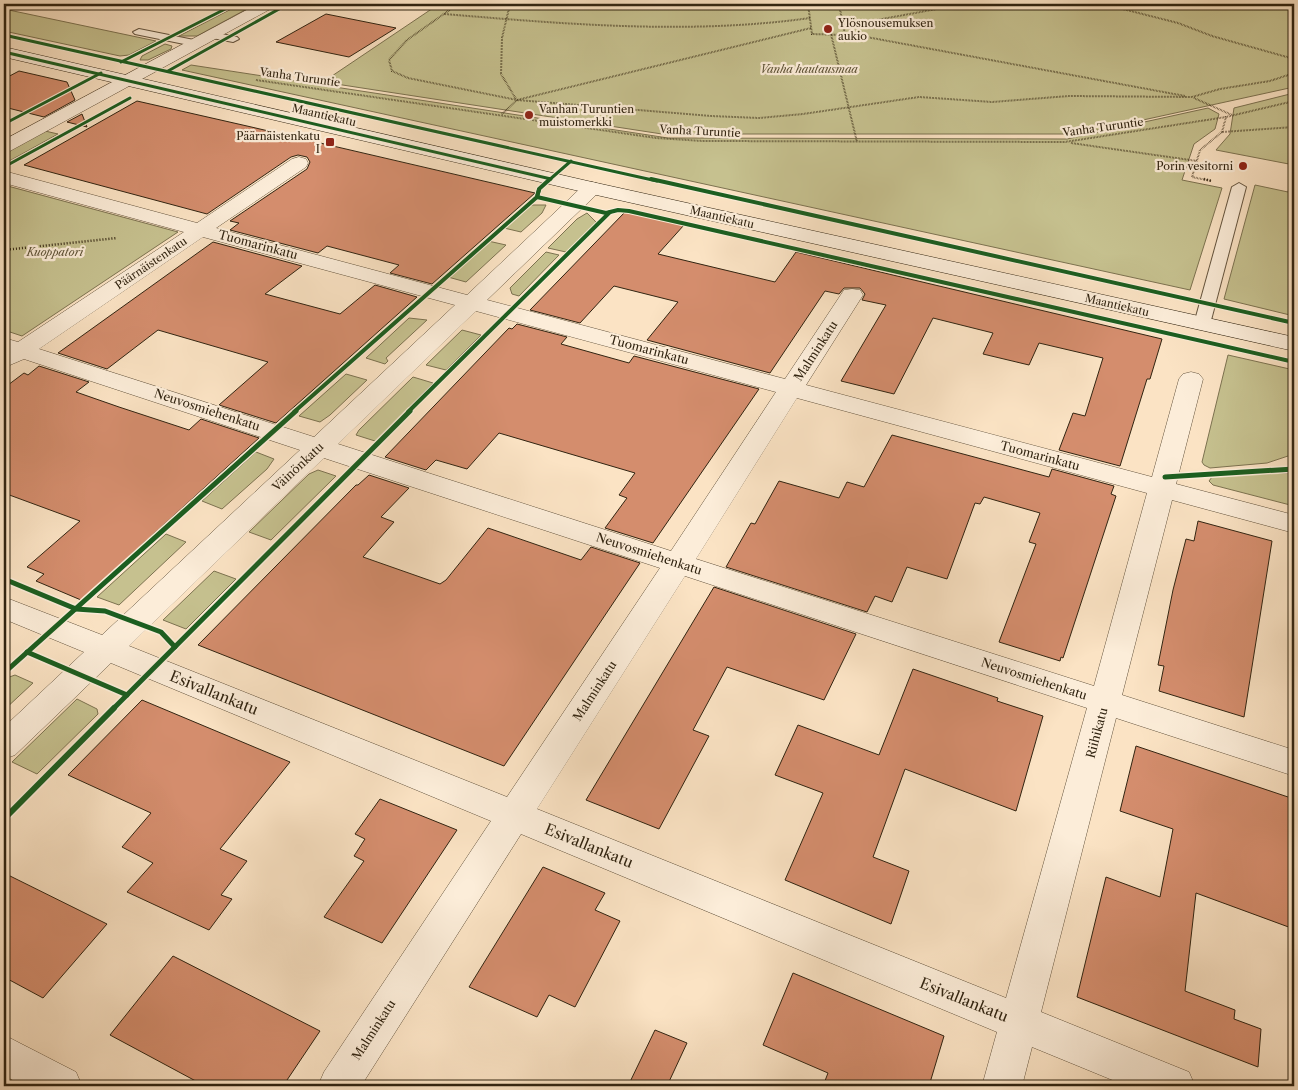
<svg xmlns="http://www.w3.org/2000/svg" width="1298" height="1090" font-family="'Libre Caslon Text',serif">
  <rect width="100%" height="100%" fill="#fbe3c4"/>
  <filter id="stains"><feTurbulence type="fractalNoise" baseFrequency=".004" numOctaves="4"/><feColorMatrix values="0 0 0 0 .2 0 0 0 0 .09 0 0 0 0 .02 0 0 0 .5 -.17"/></filter>
  <radialGradient id="worn" r=".72"><stop offset=".6" stop-color="#630" stop-opacity="0"/><stop offset="1" stop-color="#630" stop-opacity=".3"/></radialGradient>
  <g fill="#c6c18f" stroke="#7c7250">
    <polygon points="241,4 256,4 197,36 179,36"/>
    <polygon points="439,4 1294,4 1294,87 1079,134 662,134 323,82"/>
    <polygon points="4,9 156,41 129,55 120,56 4,31"/>
    <polygon points="165,44 172,46 171,49 148,60 140,60 142,56"/>
    <polygon points="191,65 668,138 1067,139 1208,108 1219,114 1215,129 1194,144 1182,180 1222,188 1190,290 182,70"/>
    <polygon points="1294,93 1294,316 1224,299 1255,185 1288,192 1294,165 1216,150 1230,134 1234,108"/>
    <polygon points="45,131 58,134 4,164 4,153"/>
    <polygon points="4,185 178,232 22,336 4,330"/>
    <polygon points="531,205 546,205 542,213 521,232 504,228"/>
    <polygon points="587,213 596,222 566,252 548,248 577,219"/>
    <polygon points="488,241 506,245 466,282 448,277"/>
    <polygon points="546,252 559,255 519,296 512,294 510,288"/>
    <polygon points="409,318 427,320 386,358 388,361 385,364 366,358"/>
    <polygon points="462,330 481,335 446,370 426,365"/>
    <polygon points="1228,355 1294,370 1294,454 1267,463 1210,468 1204,465 1202,462"/>
    <polygon points="346,374 367,380 330,415 320,422 299,416"/>
    <polygon points="413,377 433,383 375,441 356,435 359,430"/>
    <polygon points="256,452 274,459 267,469 222,509 202,501"/>
    <polygon points="318,470 336,476 271,540 249,532 309,474"/>
    <polygon points="1294,473 1294,506 1213,485 1209,481 1212,477 1223,475"/>
    <polygon points="166,534 186,542 119,605 97,597"/>
    <polygon points="214,571 236,579 186,629 163,620"/>
    <polygon points="15,675 33,683 4,710 4,679"/>
    <polygon points="77,699 97,709 98,714 37,774 12,762"/>
  </g>
  <g fill="#d48d6d" stroke="#312411">
    <polygon points="326,14 396,28 349,57 276,42"/>
    <polygon points="19,71 67,82 75,100 44,117 4,107 4,79"/>
    <polygon points="137,101 247,126 535,193 432,284 390,273 399,265 327,246 318,253 230,230 239,223 230,221 307,169 310,162 307,157 298,155 291,157 207,214 24,165"/>
    <polygon points="82,114 87,127 67,122"/>
    <polygon points="625,212 684,225 658,254 775,282 796,252 1162,339 1150,379 1147,379 1120,466 1059,450 1073,413 1085,416 1103,358 1039,343 1029,365 983,354 993,333 933,318 894,394 841,381 886,305 862,300 865,294 860,288 844,288 839,294 825,291 770,373 647,340 678,302 614,286 580,323 530,310"/>
    <polygon points="213,242 302,266 265,294 340,314 375,285 417,297 276,423 219,405 268,362 158,330 107,369 58,353"/>
    <polygon points="517,324 567,337 561,344 629,363 634,356 759,389 653,543 605,528 627,498 619,495 635,473 499,433 467,469 436,460 426,470 385,457 509,328 512,329"/>
    <polygon points="39,366 89,382 76,392 119,407 189,430 201,419 259,438 81,600 36,581 44,574 27,567 80,521 4,493 4,388 24,373 28,375"/>
    <polygon points="892,435 1049,477 1052,469 1114,486 1111,494 1116,496 1063,658 1061,657 1060,661 999,642 1036,544 1029,542 1040,513 984,497 980,504 975,503 947,579 907,567 892,602 875,596 867,612 726,567 751,523 755,524 779,481 839,498 847,482 864,487"/>
    <polygon points="369,475 409,488 381,517 394,522 363,557 440,584 446,580 488,528 581,560 591,547 640,563 504,766 198,645 356,485 358,485"/>
    <polygon points="1198,521 1272,541 1244,717 1159,691 1164,666 1158,665 1173,590 1186,539 1194,541"/>
    <polygon points="714,587 856,634 824,700 727,667 693,730 709,736 659,829 586,800"/>
    <polygon points="913,669 998,698 997,701 1043,716 1016,811 905,769 873,857 909,871 891,924 785,880 823,793 775,775 798,725 879,755"/>
    <polygon points="142,700 290,762 220,849 247,861 221,895 232,899 209,930 127,892 153,863 122,847 151,813 68,775"/>
    <polygon points="1136,746 1294,799 1294,929 1196,893 1185,991 1235,1010 1234,1019 1261,1029 1258,1067 1077,997 1106,877 1160,897 1173,829 1120,811"/>
    <polygon points="380,799 457,830 382,943 324,917 364,861 354,856 365,839 355,834"/>
    <polygon points="543,867 605,893 595,910 620,921 575,1007 549,995 537,1017 469,987"/>
    <polygon points="4,873 107,924 43,998 4,977"/>
    <polygon points="173,956 320,1031 283,1086 205,1086 110,1035"/>
    <polygon points="793,973 944,1036 929,1086 823,1086 828,1073 763,1045"/>
    <polygon points="655,1030 687,1043 667,1086 628,1086"/>
  </g>
  <g fill="none" stroke-linecap="round" stroke-linejoin="round">
    <defs>
      <g id="service">
        <polygon points="139,29 194,40 200,43 194,46 135,34 133,32"/>
        <polygon points="211,32 237,37 239,39 233,42 207,37 205,35"/>
        <polygon points="1239,183 1246,187 1210,324 1208,327 1196,327 1194,324 1232,187"/>
      </g>
      <g id="minor">
        <polygon points="258,4 276,4 274,7 10,151 4,152 4,140"/>
        <path d="M299 157 306 159 308 163 306 167 216 228 467 295 585 184 592 182 599 184 602 188 599 192 487 300 785 379 844 290 852 289 860 290 863 295 806 385 1152 477 1179 379 1183 374 1191 372 1199 374 1203 379 1176 484 1294 515V533L1172 500 1122 695 1294 750V776L1116 718 1041 1012 1189 1072 1195 1086H1127L1032 1047 1022 1086H982L997 1032 521 834 361 1086H318L324 1072 491 821 111 663 15 755 4 759V727L84 652 4 619V597L102 635 300 450 24 359 10 365 4 363V338L18 342 184 232 4 183V171L197 223 292 159ZM203 237 455 305 314 437 39 349ZM476 311 776 392 671 551 338 444ZM797 398 1147 493 1094 686 696 559ZM324 458 660 568 507 797 129 646ZM685 576 1087 708 1006 998 537 809Z"/>
        <polygon points="4,1035 76,1072 82,1086 23,1086 4,1075"/>
      </g>
      <polygon id="secondary" points="4,47 592,182 1294,337 1294,351 592,194 4,57"/>
    </defs>
    <use href="#service" stroke="#64543e" stroke-width="2"/>
    <use href="#minor" stroke="#64543e" stroke-width="1"/>
    <use href="#secondary" stroke="#312411" stroke-width="1"/>
    <g stroke="#312411" stroke-width="2" stroke-dasharray="0.5 1" stroke-linecap="butt">
      <polyline points="458,4 407,40 389,60 392,71 408,78 517,100 711,116 759,118 803,114 919,97 992,102 1069,96 1192,97 1220,89 1270,81 1294,73"/>
      <polyline points="510,4 502,38 501,74 516,99"/>
      <polyline points="808,4 812,34 845,35 839,4"/>
      <polyline points="1103,4 1178,23 1212,36 1294,59"/>
      <polyline points="1195,4 1235,8 1294,8"/>
      <path d="M444 14C565 24 689 35 810 18"/>
      <polyline points="844,26 964,4"/>
      <polyline points="845,33 1185,96"/>
      <polyline points="831,34 857,142"/>
      <polyline points="256,80 656,138 703,141 1065,142 1226,117"/>
      <polyline points="1194,98 1232,115"/>
      <polyline points="502,114 517,100 811,28"/>
      <polyline points="1222,132 1294,127"/>
      <polyline points="1071,143 1197,161"/>
      <polyline points="1211,181 1192,177 1200,150 1222,132 1226,117 1294,101"/>
    </g>
    <g stroke="#312411" stroke-width="2.5" stroke-dasharray="1 2" stroke-linecap="butt">
      <polyline points="1204,179 1212,181"/>
      <polyline points="4,250 117,238"/>
    </g>
    <use href="#service" fill="#fcedd9" fill-rule="evenodd"/>
    <use href="#minor" fill="#fcedd9" fill-rule="evenodd"/>
    <use href="#secondary" fill="#fcedd9" fill-rule="evenodd"/>
    <defs>
      <g id="cycleway-far3">
        <polyline points="4,35 657,181"/>
        <polyline points="4,52 551,179"/>
        <polyline points="121,62 235,4"/>
        <polyline points="168,71 288,4"/>
        <polyline points="4,124 101,73"/>
        <polyline points="4,167 130,98"/>
        <polyline points="548,181 571,161"/>
      </g>
      <g id="cycleway-far2">
        <polyline points="550,179 539,189 537,197 606,213 618,210 629,211 1294,362"/>
        <polyline points="651,179 1294,323"/>
        <polyline points="294,412 537,197 539,190"/>
        <polyline points="408,412 610,212"/>
      </g>
      <g id="cycleway-far1">
        <polyline points="1165,477 1294,469"/>
        <polyline points="4,579 76,609 105,611 161,632 175,647"/>
        <polyline points="27,652 127,695"/>
        <polyline points="4,673 296,411"/>
        <polyline points="113,709 410,411"/>
      </g>
      <polyline id="cycleway" points="4,819 114,708"/>
    </defs>
    <use href="#cycleway-far3" stroke="#fcedd9" stroke-width="5"/>
    <use href="#cycleway-far2" stroke="#fcedd9" stroke-width="6"/>
    <use href="#cycleway-far1" stroke="#fcedd9" stroke-width="8"/>
    <use href="#cycleway" stroke="#fcedd9" stroke-width="9"/>
    <use href="#cycleway-far3" stroke="#1b5e20" stroke-width="3"/>
    <use href="#cycleway-far2" stroke="#1b5e20" stroke-width="4"/>
    <use href="#cycleway-far1" stroke="#1b5e20" stroke-width="5"/>
    <use href="#cycleway" stroke="#1b5e20" stroke-width="6"/>
  </g>
  <g fill="#8f2418" stroke="#fcedd9" stroke-width="2">
    <circle cx="828" cy="29" r="5"/>
    <circle cx="529" cy="115" r="5"/>
    <rect x="325" y="137" width="10" height="10" rx="2.5"/>
    <circle cx="1243" cy="166" r="5"/>
  </g>
  <g text-anchor="middle" stroke-width="4.5" stroke-linejoin="round" paint-order="stroke">
    <g font-size="11" fill="#312411" stroke="#fcedd9" text-anchor="start">
      <text x="838" y="27">Ylösnousemuksen<tspan x="838" dy="13">aukio</tspan></text>
      <text x="539" y="113">Vanhan Turuntien<tspan x="539" dy="13">muistomerkki</tspan></text>
      <text x="320" y="140" text-anchor="end">Päärnäistenkatu<tspan x="320" dy="13">I</tspan></text>
      <text x="1233" y="170" text-anchor="end">Porin vesitorni</text>
    </g>
    <g font-size="11" font-style="italic" fill="#5e5337" stroke="#fcedd9">
      <text x="809" y="73">Vanha hautausmaa</text>
      <text x="55" y="256">Kuoppatori</text>
    </g>
    <g font-size="11" fill="#312411" stroke="#fcedd9">
      <text transform="translate(300 77) rotate(8)" y="4">Vanha Turuntie</text>
      <text transform="translate(324 115) rotate(13)" y="4">Maantiekatu</text>
      <text transform="translate(1103 127) rotate(-8)" y="4">Vanha Turuntie</text>
      <text transform="translate(700 131) rotate(3)" y="4">Vanha Turuntie</text>
      <text transform="translate(722 217) rotate(13)" y="4">Maantiekatu</text>
      <text transform="translate(151 263) rotate(-34)" y="4">Päärnäistenkatu</text>
      <text transform="translate(1117 305) rotate(13)" y="4">Maantiekatu</text>
    </g>
    <g font-size="12" fill="#312411" stroke="#fcedd9">
      <text transform="translate(258 245) rotate(15)" y="4">Tuomarinkatu</text>
      <text transform="translate(649 350) rotate(15)" y="4">Tuomarinkatu</text>
      <text transform="translate(816 351) rotate(-57)" y="4">Malminkatu</text>
      <text transform="translate(207 410) rotate(18)" y="4">Neuvosmiehenkatu</text>
      <text transform="translate(1040 456) rotate(15)" y="4">Tuomarinkatu</text>
      <text transform="translate(298 467) rotate(-43)" y="4">Väinönkatu</text>
      <text transform="translate(649 554) rotate(18)" y="4">Neuvosmiehenkatu</text>
      <text transform="translate(1034 679) rotate(18)" y="4">Neuvosmiehenkatu</text>
      <text transform="translate(595 691) rotate(-57)" y="4">Malminkatu</text>
      <text transform="translate(1097 733) rotate(-75)" y="4">Riihikatu</text>
      <text transform="translate(374 1030) rotate(-57)" y="4">Malminkatu</text>
    </g>
    <g font-size="15" fill="#312411" stroke="#fcedd9">
      <text transform="translate(214 693) rotate(22)" y="5">Esivallankatu</text>
      <text transform="translate(589 846) rotate(22)" y="5">Esivallankatu</text>
      <text transform="translate(964 1000) rotate(22)" y="5">Esivallankatu</text>
    </g>
  </g>
  <rect width="1298" height="1090" fill="none" stroke="#fbe3c4" stroke-width="20"/>
  <rect x="5" y="5" width="1288" height="1080" fill="none" stroke="#312411" stroke-width="2.5"/>
  <rect x="10" y="10" width="1278" height="1070" fill="none" stroke="#312411"/>
  <rect width="100%" height="100%" filter="url(#stains)"/>
  <rect width="100%" height="100%" fill="url(#worn)"/>
</svg>
